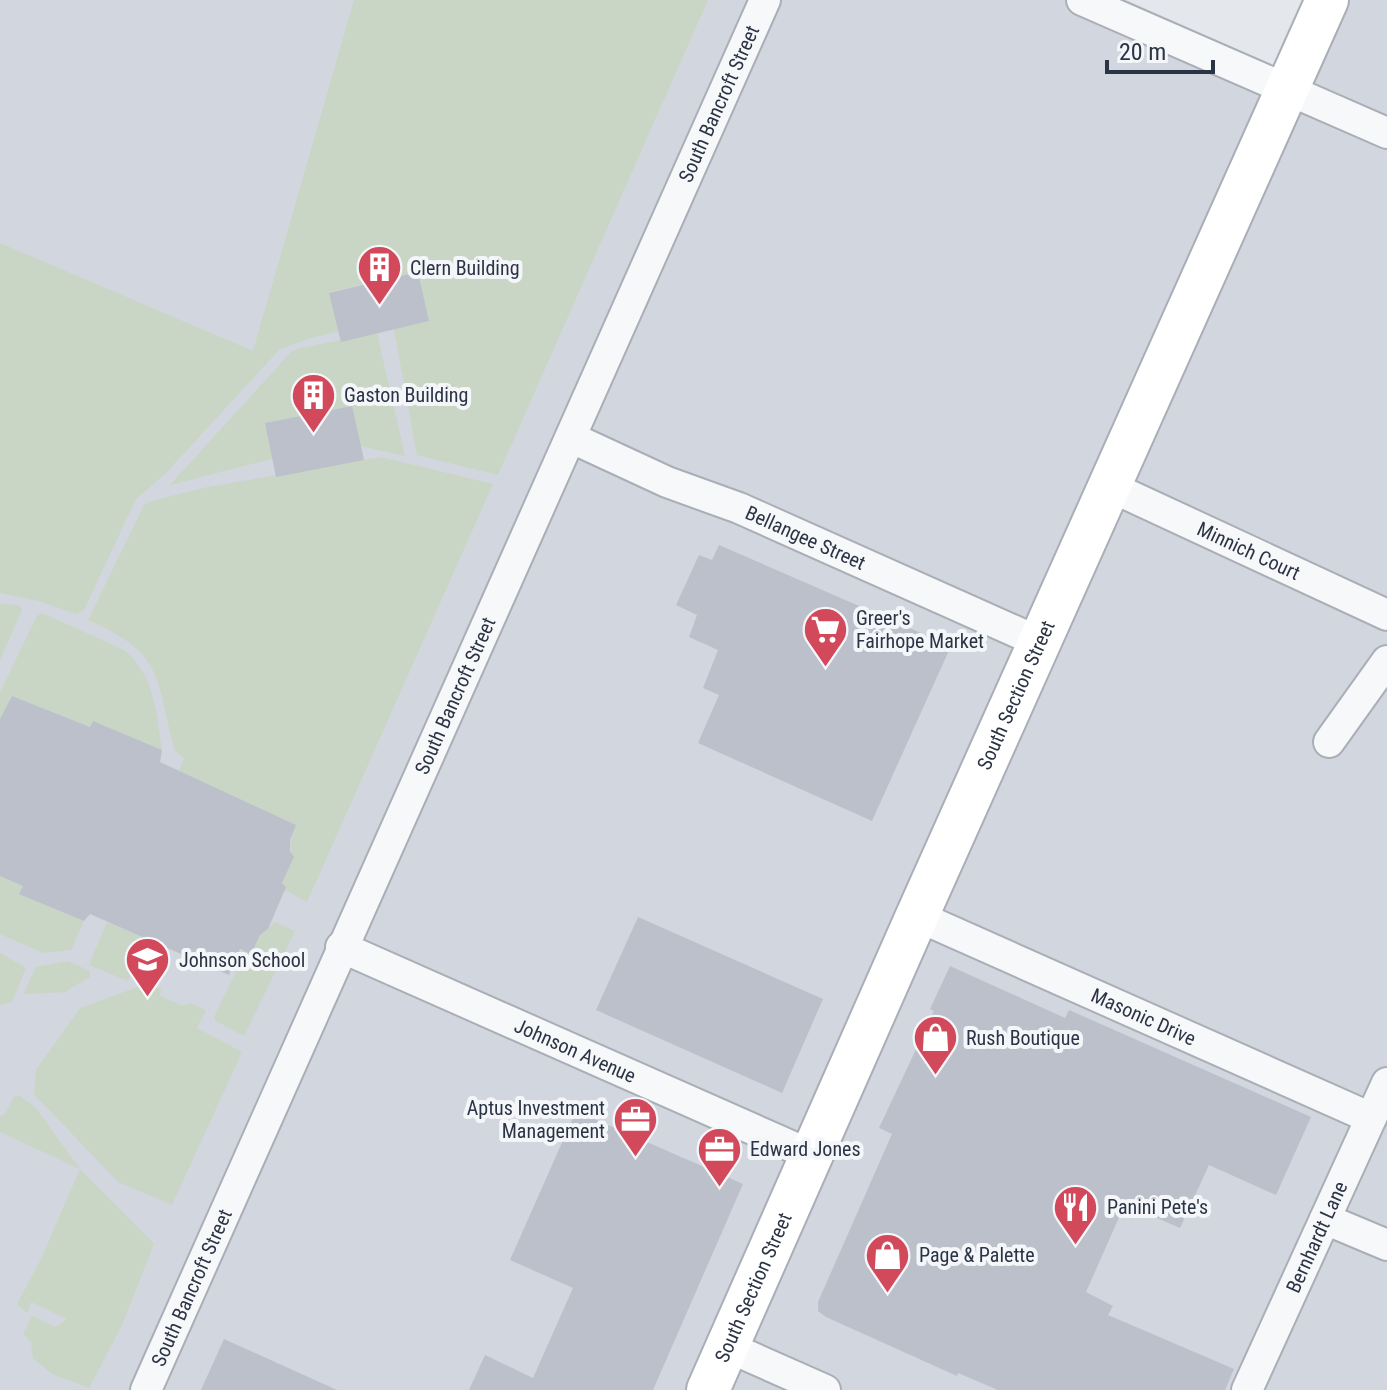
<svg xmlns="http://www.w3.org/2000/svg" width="1387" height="1390" font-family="'Roboto Condensed',sans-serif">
  <rect width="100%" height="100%" fill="#e4e7ec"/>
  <polygon fill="#d2d6de" points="0,0 1126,0 1275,66 1306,0 1387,0 1387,1390 0,1390"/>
  <g fill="#c9d6c5">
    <polygon points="354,0 708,0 498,475 417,455 394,329 429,321 418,272 330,292 339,332 314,337 280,349 164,475 136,499 84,610 76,614 39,601 0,593 0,243 253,351"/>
    <polygon points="377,333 405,456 360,446 352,406 266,423 272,459 170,485 291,352 301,348"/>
    <path d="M381 457 493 484 307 902 287 891 283 893 286 887 282 883 294 857C287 846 292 836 296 825L179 771 184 758 175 751C155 678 166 654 88 620L144 505 148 502 203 488Z"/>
    <polygon points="0,604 19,605 22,610 0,660"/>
    <path d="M42 613 124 650C155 676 156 712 162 750L93 721 90 727 12 696 0 719V692L37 616Z"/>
    <polygon points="0,876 23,886 20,894 84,921 71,950 43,953 0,934"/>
    <polygon points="107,922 147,939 128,981 89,965"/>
    <path d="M274 922 295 931 244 1036 214 1020 215 1015 240 964 238 960C245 942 264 936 274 922Z"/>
    <polygon points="0,953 26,968 12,1002 0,1005"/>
    <polygon points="68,961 90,971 90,977 65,992 23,994 36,967"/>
    <polygon points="146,984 161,989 160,996 183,1006 190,1003 206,1010 197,1028 242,1052 172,1205 118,1182 34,1094 36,1070 80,1008"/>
    <polygon points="19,1095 36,1108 80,1169 154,1244 122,1325 89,1388 52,1374 33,1358 31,1342 23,1334 32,1316 55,1327 67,1319 31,1302 27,1313 17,1304 40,1261 80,1169 0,1132 0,1116 4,1115 14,1097"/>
  </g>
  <g fill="#bbc0ca">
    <polygon points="418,272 429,321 341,342 329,293"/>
    <polygon points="352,406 364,460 276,477 265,423"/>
    <polygon points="719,545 951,646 872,821 698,743 719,695 703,688 718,650 689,637 697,615 676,605 699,555 712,560"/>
    <polygon points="12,696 90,727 93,721 162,750 160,762 296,825 290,840 290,851 294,857 282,883 286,887 268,929 260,935 251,954 240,949 229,975 90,914 84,921 19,894 23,886 0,876 0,719"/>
    <polygon points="638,917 823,999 782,1093 596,1010"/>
    <polygon points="950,966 1065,1018 1069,1010 1311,1117 1276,1195 1209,1165 1180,1228 1125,1204 1086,1292 1113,1306 1108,1315 1234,1369 1225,1390 998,1390 958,1373 957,1376 826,1317 818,1311 818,1302 892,1134 879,1128 934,1011 930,1009"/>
    <polygon points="576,1111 743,1184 653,1390 469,1390 485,1355 533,1378 573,1288 510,1260"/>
    <polygon points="224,1339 337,1390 201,1390"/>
  </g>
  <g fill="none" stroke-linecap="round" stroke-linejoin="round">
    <defs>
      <g id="street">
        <polyline points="1082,0 1387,133"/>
        <path id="s1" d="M572 438 667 482 739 508 1039 642"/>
        <path id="s2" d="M1109 486 1387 615"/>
        <polyline points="1329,742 1387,661"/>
        <path id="s3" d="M917 916 1371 1118"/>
        <path id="s4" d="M341 947 811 1155"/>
        <polyline points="1325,1219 1387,1245"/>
        <polyline points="728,1347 825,1390"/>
        <path id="s5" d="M146 1390 765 0"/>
        <path id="s6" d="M1247 1390 1387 1083"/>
      </g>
      <g id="secondary">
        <path id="s7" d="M708 1390 917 916 1327 0"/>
      </g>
    </defs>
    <use href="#street" stroke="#a9aeb7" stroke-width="34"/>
    <use href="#secondary" stroke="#a9aeb7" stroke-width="46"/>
    <use href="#street" stroke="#f7f8fa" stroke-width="30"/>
    <use href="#secondary" stroke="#fff" stroke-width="42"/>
  </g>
  <defs>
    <symbol id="building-pin" viewBox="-11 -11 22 30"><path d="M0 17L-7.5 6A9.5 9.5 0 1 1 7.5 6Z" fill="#d1495b" stroke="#f4f6f9"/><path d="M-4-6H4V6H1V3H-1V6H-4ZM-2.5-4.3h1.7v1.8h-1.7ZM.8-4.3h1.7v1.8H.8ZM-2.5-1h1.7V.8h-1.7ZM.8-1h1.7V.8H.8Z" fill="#fff"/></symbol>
    <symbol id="supermarket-pin" viewBox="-11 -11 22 30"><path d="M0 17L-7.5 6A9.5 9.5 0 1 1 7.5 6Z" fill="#d1495b" stroke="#f4f6f9"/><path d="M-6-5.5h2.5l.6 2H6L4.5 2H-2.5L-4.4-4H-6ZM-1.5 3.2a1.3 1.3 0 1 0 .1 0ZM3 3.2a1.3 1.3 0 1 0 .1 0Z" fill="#fff"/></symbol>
    <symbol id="school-pin" viewBox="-11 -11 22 30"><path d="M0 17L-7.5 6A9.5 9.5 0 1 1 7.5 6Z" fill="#d1495b" stroke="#f4f6f9"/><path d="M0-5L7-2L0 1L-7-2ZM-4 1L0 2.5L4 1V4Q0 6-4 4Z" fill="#fff"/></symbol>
    <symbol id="shop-pin" viewBox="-11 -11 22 30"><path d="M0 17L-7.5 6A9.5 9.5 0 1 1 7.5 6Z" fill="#d1495b" stroke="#f4f6f9"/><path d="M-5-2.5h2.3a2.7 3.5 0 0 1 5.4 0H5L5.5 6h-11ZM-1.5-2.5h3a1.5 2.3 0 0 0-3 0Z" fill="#fff"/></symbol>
    <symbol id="office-pin" viewBox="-11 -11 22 30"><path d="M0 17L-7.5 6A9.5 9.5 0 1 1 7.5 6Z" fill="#d1495b" stroke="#f4f6f9"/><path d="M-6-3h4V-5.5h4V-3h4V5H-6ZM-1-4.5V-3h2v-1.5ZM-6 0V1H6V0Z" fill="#fff"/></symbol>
    <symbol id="restaurant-pin" viewBox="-11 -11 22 30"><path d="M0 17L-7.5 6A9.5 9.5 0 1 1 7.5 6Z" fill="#d1495b" stroke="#f4f6f9"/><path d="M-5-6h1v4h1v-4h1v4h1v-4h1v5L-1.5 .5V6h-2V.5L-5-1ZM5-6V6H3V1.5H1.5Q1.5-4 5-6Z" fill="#fff"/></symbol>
  </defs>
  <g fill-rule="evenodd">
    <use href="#building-pin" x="354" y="242" width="51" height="69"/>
    <use href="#building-pin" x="288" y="370" width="51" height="69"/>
    <use href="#supermarket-pin" x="800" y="604" width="51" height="69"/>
    <use href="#school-pin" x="122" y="934" width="51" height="69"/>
    <use href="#shop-pin" x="910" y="1012" width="51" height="69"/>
    <use href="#office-pin" x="610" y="1094" width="51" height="69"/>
    <use href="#office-pin" x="694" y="1124" width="51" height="69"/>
    <use href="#restaurant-pin" x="1050" y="1182" width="51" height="69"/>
    <use href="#shop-pin" x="862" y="1230" width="51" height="69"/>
  </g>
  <g text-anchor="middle" stroke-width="8" stroke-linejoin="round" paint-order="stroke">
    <g font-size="20" fill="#2b3445" stroke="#f4f6f9">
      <text dy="7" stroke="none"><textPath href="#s5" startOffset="1408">South Bancroft Street</textPath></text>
      <text dy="7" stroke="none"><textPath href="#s1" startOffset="254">Bellangee Street</textPath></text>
      <text dy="7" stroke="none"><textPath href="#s2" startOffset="154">Minnich Court</textPath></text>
      <text dy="7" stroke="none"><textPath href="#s7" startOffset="760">South Section Street</textPath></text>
      <text dy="7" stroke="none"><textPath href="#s5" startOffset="760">South Bancroft Street</textPath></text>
      <text dy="7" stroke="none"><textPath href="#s3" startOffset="248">Masonic Drive</textPath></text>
      <text dy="7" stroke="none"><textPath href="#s4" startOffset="256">Johnson Avenue</textPath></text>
      <text dy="7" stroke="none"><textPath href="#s6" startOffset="168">Bernhardt Lane</textPath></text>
      <text dy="7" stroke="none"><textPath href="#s5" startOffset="112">South Bancroft Street</textPath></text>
      <text dy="7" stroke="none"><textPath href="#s7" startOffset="112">South Section Street</textPath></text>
    </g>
    <g font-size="20" fill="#2b3445" stroke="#f4f6f9" text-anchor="start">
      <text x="410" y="275">Clern Building</text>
      <text x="344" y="402">Gaston Building</text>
      <text x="856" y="625">Greer's<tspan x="856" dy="23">Fairhope Market</tspan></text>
      <text x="179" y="967">Johnson School</text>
      <text x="966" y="1045">Rush Boutique</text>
      <text x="605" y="1115" text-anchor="end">Aptus Investment<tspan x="605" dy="23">Management</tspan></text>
      <text x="750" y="1156">Edward Jones</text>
      <text x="1107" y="1214">Panini Pete's</text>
      <text x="919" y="1262">Page &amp; Palette</text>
    </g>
  </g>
  <path d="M1107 60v12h106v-12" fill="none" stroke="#2b3445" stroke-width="4"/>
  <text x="1119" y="60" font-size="24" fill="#2b3445" stroke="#f4f6f9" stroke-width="6" paint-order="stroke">20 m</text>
</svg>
